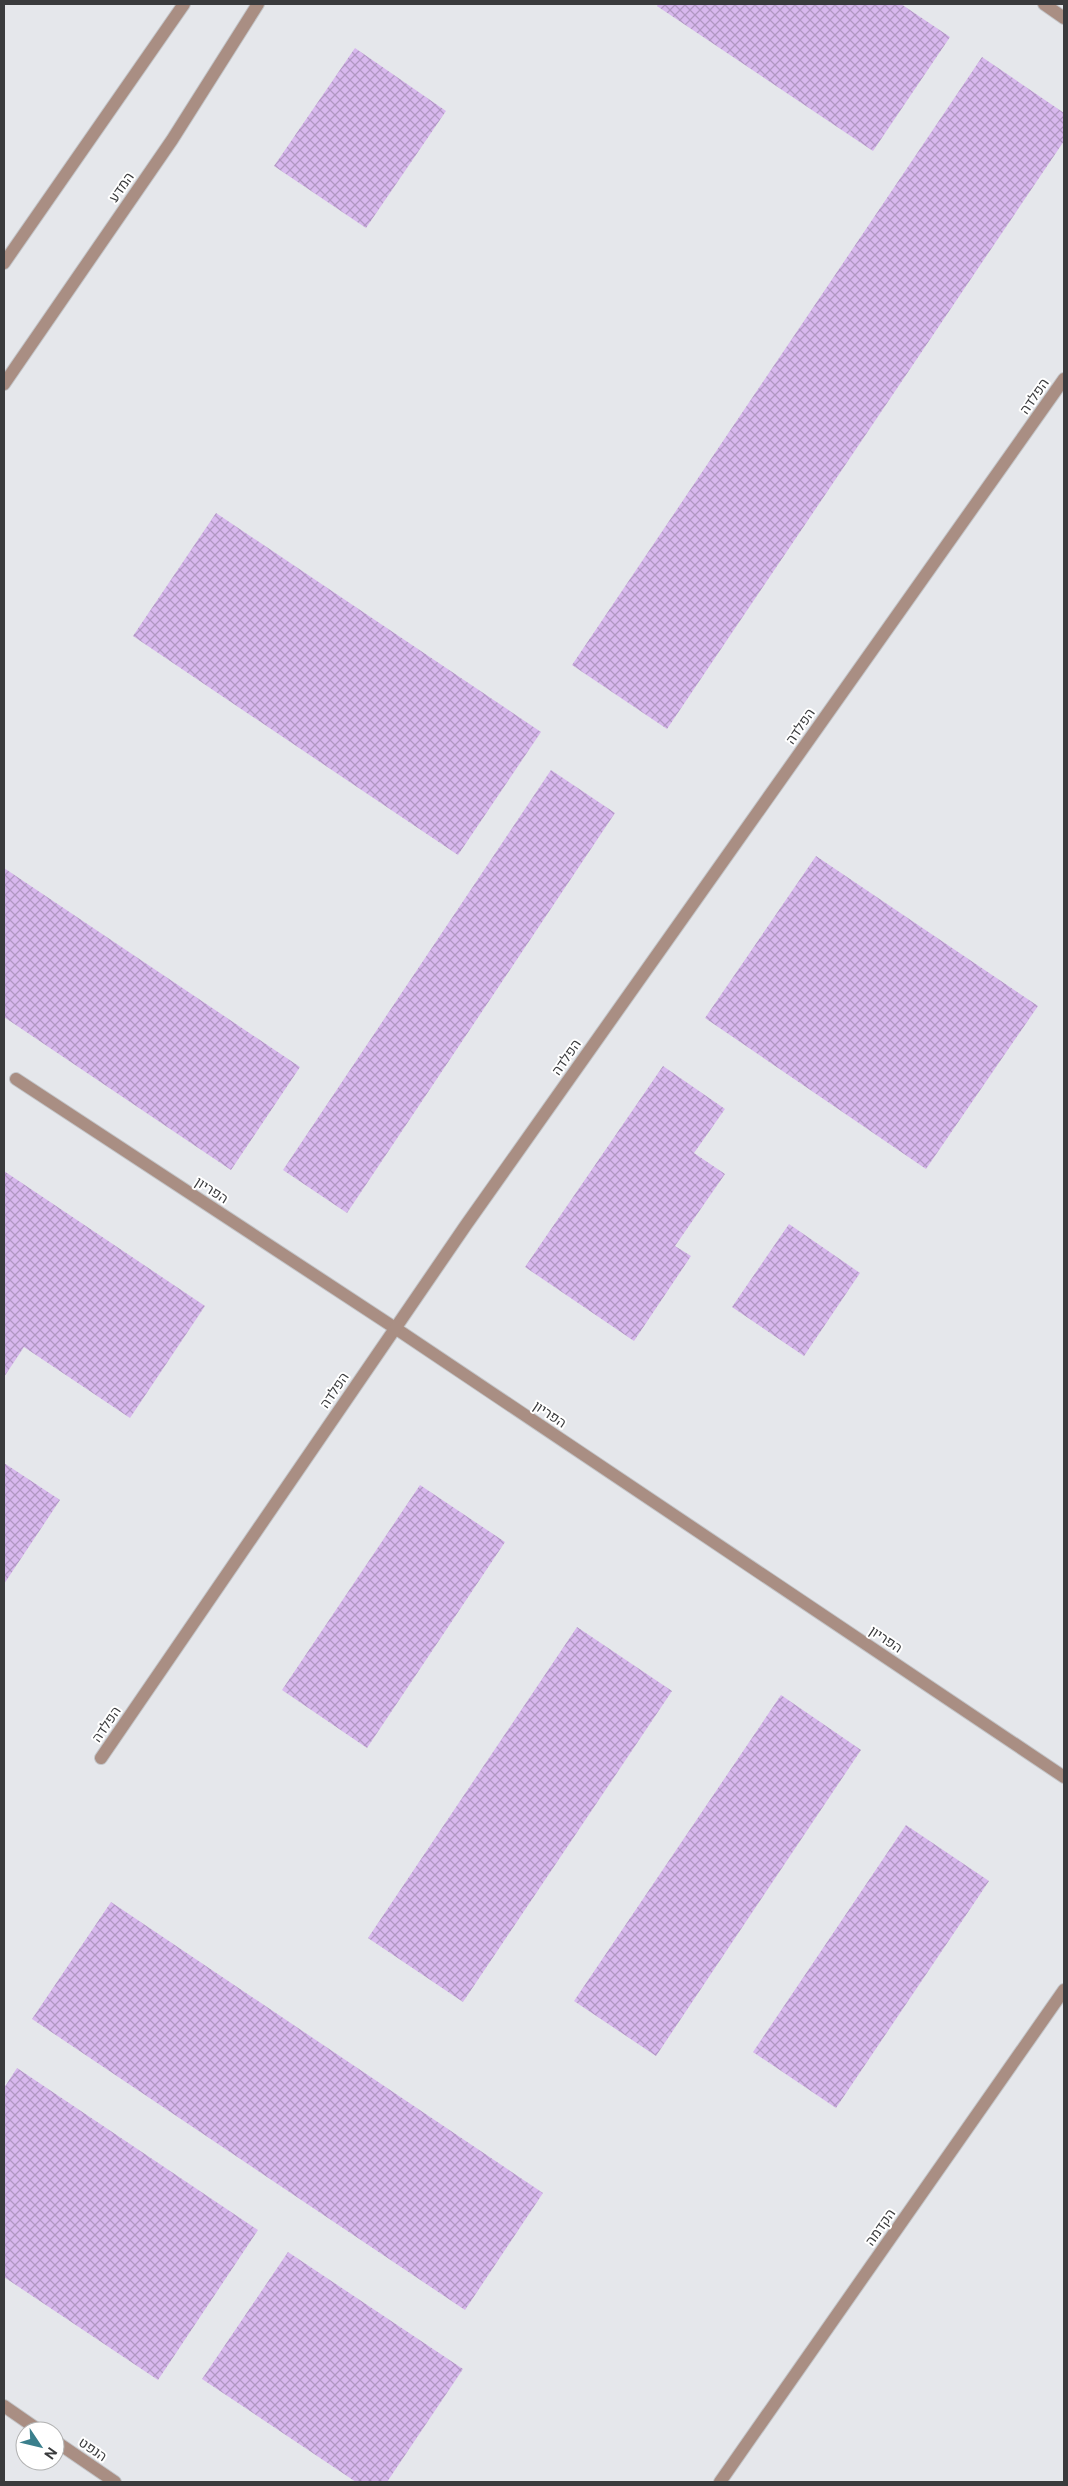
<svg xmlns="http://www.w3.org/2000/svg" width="1068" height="2486" font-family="'Public Sans',Heebo,sans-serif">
  <defs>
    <pattern id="building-cross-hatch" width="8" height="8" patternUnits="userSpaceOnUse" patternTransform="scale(1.25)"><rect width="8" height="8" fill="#d8b8ee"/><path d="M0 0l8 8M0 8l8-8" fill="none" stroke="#b097c2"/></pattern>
  </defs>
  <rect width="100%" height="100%" fill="#e5e7eb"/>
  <g fill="url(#building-cross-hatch)">
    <polygon points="658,4 901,4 950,37 873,151 657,6"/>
    <polygon points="355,48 446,111 366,228 274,166"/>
    <polygon points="982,57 1064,113 1064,141 667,729 572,665"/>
    <polygon points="216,513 541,732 458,855 133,636"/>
    <polygon points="551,770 615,813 347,1213 283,1170"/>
    <polygon points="816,856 1038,1006 926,1169 705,1018"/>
    <polygon points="4,868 300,1067 231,1170 4,1017"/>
    <polygon points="663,1066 725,1109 694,1153 725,1174 675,1246 691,1256 634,1341 525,1267"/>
    <polygon points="4,1171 205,1306 130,1418 24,1347 4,1377"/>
    <polygon points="789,1224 860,1273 804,1356 732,1307"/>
    <polygon points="4,1463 60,1500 4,1584"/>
    <polygon points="420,1485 505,1542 367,1748 282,1690"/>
    <polygon points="577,1627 672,1691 463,2002 368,1938"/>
    <polygon points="781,1695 861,1750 656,2056 574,2001"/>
    <polygon points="906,1825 989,1881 836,2108 753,2052"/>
    <polygon points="111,1902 543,2193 465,2310 32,2019"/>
    <polygon points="17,2068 258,2230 158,2380 4,2277 4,2088"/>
    <polygon points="288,2252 463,2369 387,2482 356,2482 202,2379"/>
  </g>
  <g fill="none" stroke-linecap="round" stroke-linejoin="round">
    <defs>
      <g id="minor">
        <polyline points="1044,4 1064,18"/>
        <polyline points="4,263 184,4"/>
        <polyline points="4,384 172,140 258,4"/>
        <polyline points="16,1079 395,1328 1064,1777"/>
        <polyline points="101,1758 466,1225 1064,379"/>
        <polyline points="4,2406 40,2431"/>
        <polyline points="55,2441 115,2482"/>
        <polyline points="720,2482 1064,1990"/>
      </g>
    </defs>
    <use href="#minor" stroke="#c3c5c8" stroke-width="14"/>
    <use href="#minor" stroke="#a98e83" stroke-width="12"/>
  </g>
  <g text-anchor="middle" stroke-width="4" stroke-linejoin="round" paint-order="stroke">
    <g font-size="14" fill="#3a3b3d" stroke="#fff">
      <text transform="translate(121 187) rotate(-55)" y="5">המדע</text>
      <text transform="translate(1034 396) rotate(-55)" y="5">הפלדה</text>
      <text transform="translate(800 726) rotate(-55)" y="5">הפלדה</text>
      <text transform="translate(566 1057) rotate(-55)" y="5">הפלדה</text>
      <text transform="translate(212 1190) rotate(33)" y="5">הפריון</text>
      <text transform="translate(334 1390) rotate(-56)" y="5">הפלדה</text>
      <text transform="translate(550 1414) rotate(34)" y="5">הפריון</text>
      <text transform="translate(886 1639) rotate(34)" y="5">הפריון</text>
      <text transform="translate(106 1724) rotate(-56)" y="5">הפלדה</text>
      <text transform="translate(880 2227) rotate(-55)" y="5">הקדמה</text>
      <text transform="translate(93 2449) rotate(34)" y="5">הנפט</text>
    </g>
  </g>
  <rect width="1068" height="2486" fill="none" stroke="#3a3b3d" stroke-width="10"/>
  <g transform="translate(40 2446) rotate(125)"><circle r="24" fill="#ffffff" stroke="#b0b1b1"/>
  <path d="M0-4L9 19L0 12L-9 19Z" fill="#3a7f8c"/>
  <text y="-8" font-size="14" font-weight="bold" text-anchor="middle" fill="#3a3b3d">N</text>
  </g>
</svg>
